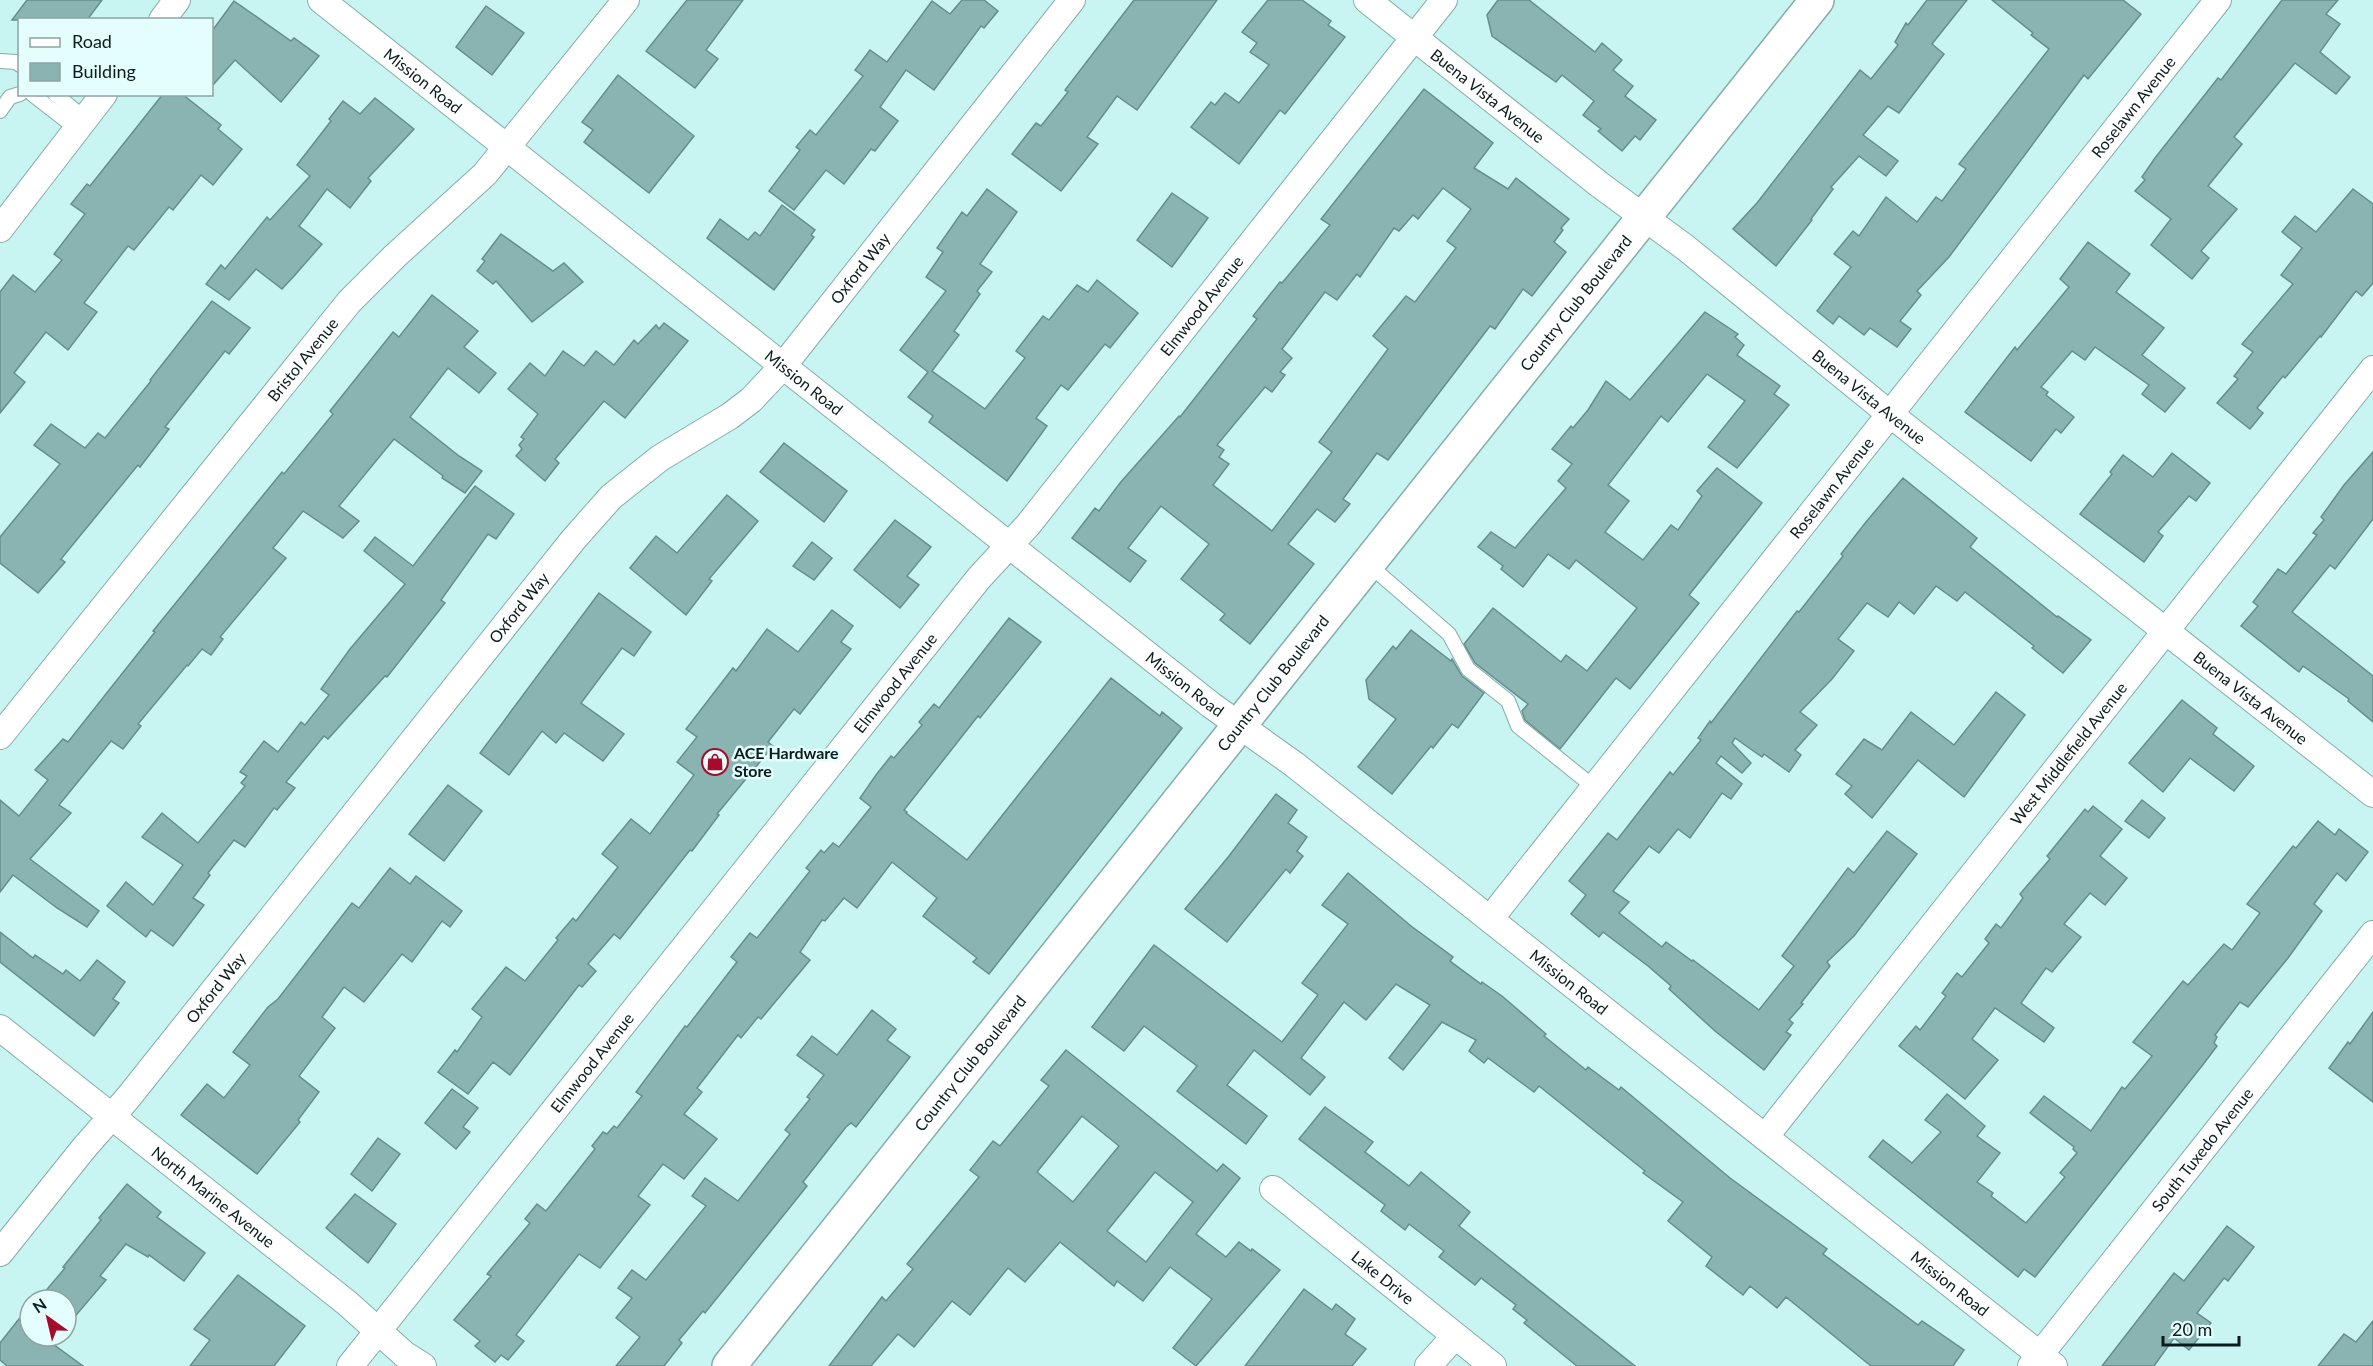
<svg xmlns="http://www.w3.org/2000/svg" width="2373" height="1366" font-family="Lato,sans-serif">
  <rect width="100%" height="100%" fill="#c8f4f2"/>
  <g fill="#8ab4b2" stroke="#658e8c" stroke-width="1.5" fill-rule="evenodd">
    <polygon points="27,0 102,0 87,20 12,20"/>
    <polygon points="687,0 743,0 706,50 718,59 695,88 646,51"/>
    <polygon points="962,0 984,0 998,11 984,28 981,26 934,90 906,70 880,107 898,121 875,151 871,149 844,184 826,170 794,210 769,191 800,150 796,147 810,130 816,135 863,76 855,70 870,50 887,62 932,1 950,14"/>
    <polygon points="1134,0 1217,0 1137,110 1117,96 1087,137 1098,144 1061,191 1012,154 1036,123 1041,126 1068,92 1065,90"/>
    <polygon points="1268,0 1302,0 1331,21 1328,25 1345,37 1285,114 1280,110 1239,164 1191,127 1211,102 1215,105 1225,93 1239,103 1269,65 1250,52 1257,43 1242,32"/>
    <polygon points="1498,0 1529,0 1595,52 1602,43 1622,60 1613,70 1633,86 1625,96 1656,120 1640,140 1635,136 1622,151 1598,131 1601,129 1583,115 1594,101 1562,75 1556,82 1492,36 1487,15"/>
    <polygon points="1927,0 1967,0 1932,44 1944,54 1899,113 1888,106 1863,135 1898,161 1886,176 1859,156 1831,187 1833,189 1811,219 1812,220 1776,266 1733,229 1757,203 1860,70 1871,79 1898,45 1895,42 1906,23 1908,25"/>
    <polygon points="1992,0 2123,0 2141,14 2088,79 2084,75 1949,257 1917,291 1921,295 1900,321 1911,329 1897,347 1870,328 1864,335 1839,316 1833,324 1817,311 1851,267 1834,254 1853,231 1859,236 1886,197 1917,222 1936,197 1942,201 1966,169 1959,164 2049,49 2031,35 2033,33"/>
    <polygon points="2282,0 2338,0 2326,14 2340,24 2320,52 2350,77 2336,94 2295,63 2234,137 2242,144 2208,186 2237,209 2201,251 2209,258 2192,279 2151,245 2171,219 2135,191 2145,180 2142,177 2155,158 2218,78 2221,80"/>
    <polygon points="234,1 291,41 294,38 319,56 281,102 235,60 212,86 212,31"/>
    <polygon points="486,6 524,33 492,75 456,47"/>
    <polygon points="618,75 694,136 649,193 584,142 593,130 582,122"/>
    <path d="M1424 89 1493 143 1474 168 1508 189 1516 178 1569 219 1561 228 1563 230 1554 242 1566 252 1532 296 1523 289 1495 329 1490 326 1388 460 1377 453 1343 499 1350 504 1335 522 1317 509 1288 544 1314 564 1250 644 1220 620 1225 614 1181 579 1209 544 1161 506 1128 548 1146 561 1130 582 1072 538 1095 508 1099 511 1120 483 1179 416 1180 417 1257 319 1253 316 1280 282 1282 283 1330 225 1321 219ZM1443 188 1471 209 1447 241 1456 248 1415 302 1406 296 1373 336 1388 349 1319 442 1332 452 1272 531 1213 485 1229 464 1219 457 1224 450 1217 445 1265 387 1272 392 1285 375 1280 372 1292 358 1282 349 1325 292 1337 300 1357 274 1360 277 1394 228 1399 231 1413 215 1418 219Z"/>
    <polygon points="163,94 182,94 221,125 218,129 242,149 213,185 201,175 173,210 169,207 134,250 128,246 84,303 97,312 68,350 46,332 14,373 25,382 0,413 0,292 13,275 35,292 62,260 54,254 85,214 71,204 87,184 90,186"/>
    <polygon points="375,98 414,129 368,178 371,181 350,208 327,189 299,226 322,244 295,275 282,289 256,269 229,300 206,284 221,265 225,269 267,217 270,220 310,176 297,165 331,121 329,119 343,101 360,114"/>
    <polygon points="987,189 1017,212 980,264 992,272 977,291 980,294 954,331 959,335 932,371 985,409 1025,358 1016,351 1043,316 1049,320 1077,285 1088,292 1097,280 1138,313 1110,348 1105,344 1068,390 1061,385 1036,418 1047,426 1007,481 929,422 933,416 908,397 928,372 900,350 946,291 926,277 943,252 937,248 962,212 967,216"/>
    <polygon points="2353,189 2373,204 2373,283 2362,296 2356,291 2321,337 2320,336 2285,378 2283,376 2257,408 2263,413 2250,429 2217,403 2238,379 2234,376 2253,352 2242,344 2293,284 2281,275 2302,248 2282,232 2295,216 2316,232"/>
    <polygon points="1172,193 1208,218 1172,267 1137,240"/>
    <polygon points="782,205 815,230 811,235 814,237 774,290 707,238 720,219 748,240 755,232 760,236"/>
    <polygon points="501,234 553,271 564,263 583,282 532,322 496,281 493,284 477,271 485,261 482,259"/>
    <polygon points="2088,242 2130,274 2116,292 2164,328 2142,355 2185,388 2165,412 2142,394 2149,385 2095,347 2085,360 2072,351 2041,387 2048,392 2046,395 2074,417 2061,433 2056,429 2031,461 1965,412 2015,347 2017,350 2069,287 2060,279"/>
    <polygon points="432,295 478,331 464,347 496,373 479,393 448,368 410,417 459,456 482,471 465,493 442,478 443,476 394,439 339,506 359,521 343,538 303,511 273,548 286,558 220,637 223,639 211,655 202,649 188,666 187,665 138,724 141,726 123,749 111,741 59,805 71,813 30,859 99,911 87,927 57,908 13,875 0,892 0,800 19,816 48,780 35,770 63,739 68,742 155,632 153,631 282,472 284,474 333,414 330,411 393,332 399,337"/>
    <polygon points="212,301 250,328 229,354 225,351 165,427 169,429 140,467 138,465 61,559 65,562 38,593 0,563 0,537 60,464 34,445 51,424 85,448 98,433 105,438 151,381 150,380"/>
    <polygon points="1705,312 1738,334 1735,337 1744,345 1737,355 1780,386 1774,394 1789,405 1737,468 1708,447 1745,401 1707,374 1668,422 1661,416 1608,485 1629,501 1605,532 1643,560 1671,525 1678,530 1702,496 1697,491 1717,468 1762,503 1689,595 1699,603 1630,689 1616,678 1560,749 1525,720 1522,711 1528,704 1475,663 1464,644 1493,608 1561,662 1566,655 1587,671 1637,608 1576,560 1569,569 1548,554 1523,587 1501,569 1503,566 1478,547 1491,532 1515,548 1566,488 1558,481 1572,464 1552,449 1571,426 1573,428 1588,410 1606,381 1630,400"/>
    <polygon points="664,323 688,341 625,418 604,401 555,459 559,463 545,481 516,456 522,449 519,445 524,439 521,437 538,414 508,389 530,363 545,376 563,351 584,366 596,351 614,365 634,340 638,344 656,325 659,329"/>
    <polygon points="784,443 847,491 824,522 760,472"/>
    <polygon points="2373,452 2373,519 2335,569 2330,565 2292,612 2373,676 2373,722 2348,701 2349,699 2303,666 2299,672 2241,626 2258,606 2253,602 2278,569 2286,574 2317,535 2313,533 2324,520 2321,517 2344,485"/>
    <polygon points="2172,453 2210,483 2196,501 2189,496 2158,532 2163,536 2144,562 2080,514 2112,474 2110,472 2123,455 2153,477"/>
    <polygon points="1903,478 1977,538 1970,547 2057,617 2058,616 2091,640 2063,673 2032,648 2034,646 1965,592 1957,601 1936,586 1914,614 1899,602 1888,617 1867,603 1838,639 1854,651 1832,679 1800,712 1817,725 1795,750 1801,755 1789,772 1764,754 1762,757 1735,738 1732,743 1751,763 1742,773 1721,756 1716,763 1742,784 1731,799 1722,793 1690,838 1678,829 1659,853 1649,846 1613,891 1629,902 1619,913 1662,947 1666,942 1692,961 1693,960 1759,1010 1794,966 1782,956 1848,868 1854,873 1887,831 1917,854 1854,936 1827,962 1830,966 1801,1003 1803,1004 1789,1020 1793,1023 1786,1032 1791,1035 1764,1070 1715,1031 1669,989 1671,986 1648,966 1603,932 1599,937 1571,914 1586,895 1569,881 1608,833 1617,840 1670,772 1673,775 1701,740 1698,738 1710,721 1711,723 1797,611 1799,612 1843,556 1841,554 1866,522"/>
    <polygon points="475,486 514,514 496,539 488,534 441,600 445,603 387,677 385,676 328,739 324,736 286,782 295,788 277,810 274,808 245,847 234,840 208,873 210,875 193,898 204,905 173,946 151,930 146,937 107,906 126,882 153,905 183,865 142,837 162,813 198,843 245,786 241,783 247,776 240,772 264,741 278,752 301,722 305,725 329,695 321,689 350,649 405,584 364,551 375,537 413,566"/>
    <polygon points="727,495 758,521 709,579 712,581 686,615 630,568 656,536 677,553"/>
    <polygon points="895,520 931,547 907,576 919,585 900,608 854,570"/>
    <polygon points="812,542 832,558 814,580 793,566"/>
    <polygon points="599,593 651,632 634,656 622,648 581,703 624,734 603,761 564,733 556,743 542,731 509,775 480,753"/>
    <polygon points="832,610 853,626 841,642 851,649 800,714 794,709 768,742 773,746 717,814 719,815 692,851 690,850 620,939 614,934 588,964 596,971 582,987 579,985 510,1075 493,1062 468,1094 438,1072 455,1050 457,1052 482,1017 472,1009 506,967 525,981 558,940 556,938 573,918 576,921 618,867 602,854 631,819 650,834 694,775 677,762 697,737 686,729 733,668 736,671 767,629 798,652"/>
    <polygon points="1009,618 1041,642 980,718 978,716 904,810 907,812 906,813 967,860 1111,678 1160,716 1162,712 1182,728 989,974 973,962 977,958 923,916 937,898 892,862 857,908 844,898 825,921 822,920 800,952 810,960 761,1019 758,1017 741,1038 738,1035 697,1088 702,1092 684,1114 717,1139 684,1179 663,1164 638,1196 650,1205 600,1268 579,1254 516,1335 524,1341 508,1360 501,1355 495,1362 475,1346 480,1341 454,1320 491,1276 487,1274 530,1223 525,1219 537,1204 546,1211 595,1149 592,1146 603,1132 607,1134 614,1126 617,1128 642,1096 636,1092 685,1026 687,1027 737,962 731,957 750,933 757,938 810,871 806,868 821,850 824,853 833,843 839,847 871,807 860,798 876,775 891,756 894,758 922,725 919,722 934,704 939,708"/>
    <polygon points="1411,630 1451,661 1452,659 1462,676 1484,693 1458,728 1452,724 1433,748 1431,746 1392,794 1358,767 1396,719 1369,699 1366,680 1393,646 1396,649"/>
    <polygon points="1996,692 2025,715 1964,797 1918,760 1872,818 1845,794 1852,786 1836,774 1864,739 1882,750 1911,712 1954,745"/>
    <polygon points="2182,700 2217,728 2213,734 2254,766 2234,791 2190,758 2163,792 2129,763"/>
    <polygon points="448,785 482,811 444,861 409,834"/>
    <polygon points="1276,794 1297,810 1288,823 1307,837 1297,851 1303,856 1290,873 1286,869 1227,942 1185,909 1229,856"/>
    <polygon points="2142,800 2165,818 2149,838 2125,821"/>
    <polygon points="2093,806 2122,829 2100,856 2127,878 2105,905 2090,893 2064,924 2081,937 2052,972 2046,968 2021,1003 2054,1028 2044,1042 1995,1008 1972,1039 1998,1060 1965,1099 1899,1046 1916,1026 1920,1030 1946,996 1942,993 1957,973 1962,977 1989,943 1985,939 1996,924 2001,928 2023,898 2020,894 2050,859 2047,856 2085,809 2088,812"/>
    <polygon points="2318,821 2335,835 2339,829 2368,852 2346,881 2337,873 2314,904 2322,911 2288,958 2248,1007 2240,1002 2215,1035 2217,1037 2214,1043 2217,1046 2205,1062 2035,1277 2024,1269 2018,1277 1869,1157 1883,1140 1912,1163 1941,1132 1925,1120 1947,1094 1985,1126 1977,1136 2000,1153 1977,1182 1993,1193 1991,1196 2026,1223 2065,1177 2060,1173 2077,1153 2073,1149 2074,1147 2030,1113 2044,1096 2091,1131 2122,1087 2125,1089 2152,1056 2133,1042 2183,981 2188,985 2224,944 2232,950 2260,913 2247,904 2293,846 2296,848"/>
    <polygon points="390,868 410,884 416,876 462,911 450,927 442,921 412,962 402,954 364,1002 344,987 322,1017 335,1028 299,1076 319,1092 298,1120 300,1122 257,1174 181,1115 207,1084 224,1098 250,1065 233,1052 268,1007 278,999 352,903 359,908"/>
    <polygon points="1348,873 1411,926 1453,957 1450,961 1481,984 1482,982 1502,996 1546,1034 1544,1036 1586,1070 1588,1067 1619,1090 1621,1087 1730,1178 1827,1249 1823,1254 1918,1325 1922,1321 1964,1350 1953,1366 1871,1366 1786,1297 1777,1308 1750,1286 1743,1295 1706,1266 1712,1257 1668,1221 1683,1202 1643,1173 1645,1171 1539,1086 1534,1092 1488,1058 1484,1063 1469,1051 1476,1040 1442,1022 1403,1070 1389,1058 1430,1005 1396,984 1366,1020 1344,1002 1301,1058 1325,1077 1310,1095 1254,1050 1227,1085 1267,1116 1246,1144 1177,1091 1197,1066 1144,1026 1124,1051 1092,1027 1154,945 1282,1042 1318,995 1302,983 1348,924 1322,905"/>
    <polygon points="0,932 33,958 35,955 63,974 66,970 80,981 97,960 125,982 113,999 119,1003 94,1036 0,962"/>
    <polygon points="872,1010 896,1029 887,1040 910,1057 856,1127 851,1123 846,1127 803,1182 807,1186 705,1313 703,1311 679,1340 682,1343 664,1366 616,1366 640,1337 616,1318 632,1298 618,1288 632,1270 646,1280 706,1206 692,1196 705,1178 738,1201 790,1134 785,1130 810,1099 807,1097 824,1075 797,1055 812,1036 837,1055"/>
    <polygon points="2373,1012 2373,1102 2329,1068 2348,1042 2350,1044"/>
    <path d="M1066 1050 1217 1171 1223 1164 1240 1178 1196 1234 1226 1257 1239 1242 1251 1251 1252 1249 1280 1270 1196 1366 1173 1348 1212 1299 1170 1267 1143 1301 1117 1281 1114 1286 1060 1242 1025 1282 1008 1268 970 1315 952 1301 914 1347 898 1334 871 1366H829L882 1297 886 1301 913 1269 907 1264 979 1177 970 1170 993 1141 1000 1146 1049 1086 1041 1080ZM1082 1116 1119 1146 1073 1202 1037 1172ZM1155 1172 1193 1202 1146 1262 1107 1231Z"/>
    <polygon points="452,1089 478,1108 463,1127 470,1132 456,1149 425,1123"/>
    <polygon points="1325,1107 1373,1142 1365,1152 1409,1186 1421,1172 1470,1212 1459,1226 1635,1366 1577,1366 1524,1323 1527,1320 1513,1309 1516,1305 1481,1278 1475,1285 1439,1257 1444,1251 1409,1224 1405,1230 1381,1211 1385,1205 1299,1139"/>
    <polygon points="378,1138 400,1154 372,1191 351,1174"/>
    <polygon points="127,1184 161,1212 157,1217 205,1253 184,1281 149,1255 148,1257 126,1244 100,1276 106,1280 66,1327 66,1300 38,1300 65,1268 63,1267 101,1220 99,1218"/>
    <polygon points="355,1194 396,1224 368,1263 326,1228"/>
    <polygon points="2227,1226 2254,1247 2228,1281 2224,1278 2197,1313 2211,1323 2189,1350 2174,1338 2154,1366 2102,1366 2174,1273 2184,1281"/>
    <polygon points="238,1275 305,1326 274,1366 190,1366 210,1340 194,1329"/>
    <polygon points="1304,1289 1332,1310 1336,1304 1355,1319 1345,1334 1366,1349 1352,1366 1245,1366"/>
    <polygon points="30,1310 30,1336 59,1336 53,1344 83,1366 7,1366 0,1360 0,1343 19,1319 21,1321"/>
    <polygon points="2373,1321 2373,1366 2318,1366 2344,1334 2356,1342"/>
  </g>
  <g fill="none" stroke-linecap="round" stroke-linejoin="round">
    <defs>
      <g id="lane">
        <polyline points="0,61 16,62 20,65"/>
        <polyline points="32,94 77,129"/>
        <polyline points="55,94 85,119"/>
        <polyline points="0,111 10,97 20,94"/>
        <polyline points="1368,564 1449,634 1468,669 1508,701 1518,726 1595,788"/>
      </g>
      <g id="street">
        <path id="s1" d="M321 0 1211 705 1295 765 2054 1366"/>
        <path id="s2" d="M1367 0 1600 185 1686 248 1891 415 2373 794"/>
        <polyline points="162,20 177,0"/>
        <polyline points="0,229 104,94"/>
        <path id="s3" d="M0 736 349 302 395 256 485 174 626 0"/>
        <path id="s4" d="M1490 919 2218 0"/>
        <path id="s5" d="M0 1028 347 1303 404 1354 423 1366"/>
        <path id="s6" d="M1765 1137 2373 369"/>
        <path id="s7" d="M1273 1189 1493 1366"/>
        <path id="s8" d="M0 1253 84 1148 127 1099 573 540 611 497 660 458 730 416 751 400 783 366 1072 0"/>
        <path id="s9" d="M350 1366 979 578 1028 525 1444 0"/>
        <polyline points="1428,1366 1455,1336"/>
        <path id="s10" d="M2031 1366 2373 934"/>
      </g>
      <g id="secondary">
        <path id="s11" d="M729 1366 1817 0"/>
      </g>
    </defs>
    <use href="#lane" stroke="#84aeac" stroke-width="16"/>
    <use href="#street" stroke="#84aeac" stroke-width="28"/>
    <use href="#secondary" stroke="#84aeac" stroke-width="36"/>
    <use href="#lane" stroke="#fff" stroke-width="14"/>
    <use href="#street" stroke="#fff" stroke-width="26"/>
    <use href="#secondary" stroke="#fff" stroke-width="33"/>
  </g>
  <defs>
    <symbol id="shop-ring" viewBox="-11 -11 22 22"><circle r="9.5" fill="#e3fefc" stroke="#a60b2c" stroke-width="1.5"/><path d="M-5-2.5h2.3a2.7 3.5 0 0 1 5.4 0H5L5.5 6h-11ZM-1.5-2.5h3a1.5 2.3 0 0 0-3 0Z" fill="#a60b2c"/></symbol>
  </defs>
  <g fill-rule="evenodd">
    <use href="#shop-ring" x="700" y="747" width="30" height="30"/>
  </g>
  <g text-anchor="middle" stroke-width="5" stroke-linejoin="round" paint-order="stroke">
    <g font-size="16" fill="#0b1c1c" stroke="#e3fefc">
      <text dy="6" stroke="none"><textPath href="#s1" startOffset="130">Mission Road</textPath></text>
      <text dy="6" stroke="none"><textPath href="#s2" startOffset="154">Buena Vista Avenue</textPath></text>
      <text dy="6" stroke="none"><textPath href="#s4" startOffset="1036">Roselawn Avenue</textPath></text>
      <text dy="6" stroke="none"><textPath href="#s8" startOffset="1314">Oxford Way</textPath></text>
      <text dy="6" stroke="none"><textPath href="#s11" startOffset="1359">Country Club Boulevard</textPath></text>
      <text dy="6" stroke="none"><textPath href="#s9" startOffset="1360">Elmwood Avenue</textPath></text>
      <text dy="6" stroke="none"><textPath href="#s3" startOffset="483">Bristol Avenue</textPath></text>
      <text dy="6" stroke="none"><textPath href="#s1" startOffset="616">Mission Road</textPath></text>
      <text dy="6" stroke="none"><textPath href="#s2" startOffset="640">Buena Vista Avenue</textPath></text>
      <text dy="6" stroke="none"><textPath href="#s4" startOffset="550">Roselawn Avenue</textPath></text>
      <text dy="6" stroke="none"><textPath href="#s8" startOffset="828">Oxford Way</textPath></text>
      <text dy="6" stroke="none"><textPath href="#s9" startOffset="874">Elmwood Avenue</textPath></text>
      <text dy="6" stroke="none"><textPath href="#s11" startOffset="873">Country Club Boulevard</textPath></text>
      <text dy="6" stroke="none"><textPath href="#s1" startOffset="1102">Mission Road</textPath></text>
      <text dy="6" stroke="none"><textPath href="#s2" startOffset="1126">Buena Vista Avenue</textPath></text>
      <text dy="6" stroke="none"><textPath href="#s6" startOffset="489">West Middlefield Avenue</textPath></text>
      <text dy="6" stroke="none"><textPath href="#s1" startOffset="1588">Mission Road</textPath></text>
      <text dy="6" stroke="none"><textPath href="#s8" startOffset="342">Oxford Way</textPath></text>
      <text dy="6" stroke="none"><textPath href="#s9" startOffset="388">Elmwood Avenue</textPath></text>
      <text dy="6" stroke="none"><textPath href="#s11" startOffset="387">Country Club Boulevard</textPath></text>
      <text dy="6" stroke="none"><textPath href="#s10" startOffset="276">South Tuxedo Avenue</textPath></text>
      <text dy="6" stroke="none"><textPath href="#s5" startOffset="272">North Marine Avenue</textPath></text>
      <text dy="6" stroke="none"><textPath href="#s7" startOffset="141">Lake Drive</textPath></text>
      <text dy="6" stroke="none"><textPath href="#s1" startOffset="2074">Mission Road</textPath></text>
    </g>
    <g font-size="16" font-weight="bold" fill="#0b1c1c" stroke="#e3fefc" text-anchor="start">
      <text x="734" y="759">ACE Hardware<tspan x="734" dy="18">Store</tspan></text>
    </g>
  </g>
  <rect x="18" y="18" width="195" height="78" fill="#e3fefc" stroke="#8da4a2" stroke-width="1.5"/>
  <rect x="30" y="38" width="30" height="9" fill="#ffffff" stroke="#8da4a2" stroke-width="1.5"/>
  <text x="72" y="48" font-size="18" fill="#0b1c1c">Road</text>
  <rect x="30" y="63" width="30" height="18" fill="#8ab4b2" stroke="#8da4a2" stroke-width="1.5"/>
  <text x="72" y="78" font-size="18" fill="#0b1c1c">Building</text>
  <g transform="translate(48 1318) rotate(326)"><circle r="28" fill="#e3fefc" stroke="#8da4a2" stroke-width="1.5"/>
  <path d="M0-4.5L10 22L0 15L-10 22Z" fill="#a60b2c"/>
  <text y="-9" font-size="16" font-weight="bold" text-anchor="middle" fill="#0b1c1c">N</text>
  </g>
  <path d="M2163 1336v9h76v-9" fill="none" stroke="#0b1c1c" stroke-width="3"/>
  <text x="2172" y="1336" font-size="18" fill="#0b1c1c" stroke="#e3fefc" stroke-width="4.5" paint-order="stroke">20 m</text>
</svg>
